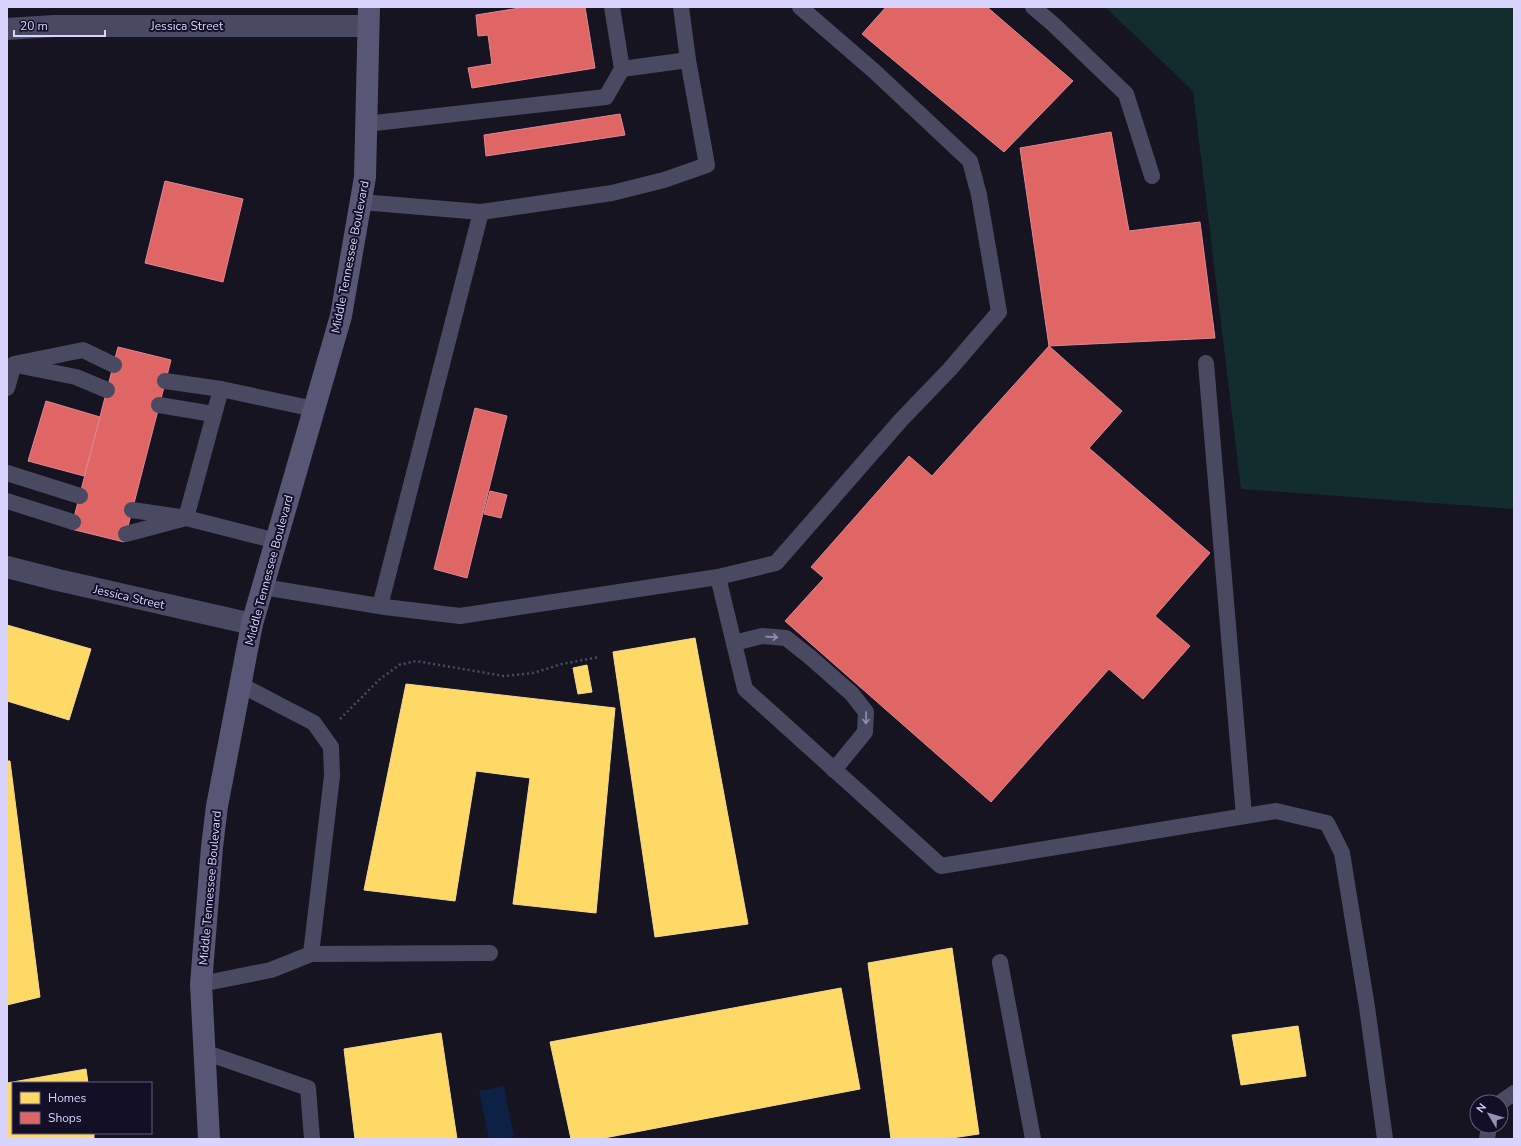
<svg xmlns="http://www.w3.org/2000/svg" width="1521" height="1146" font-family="'Nunito Sans',sans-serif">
  <rect width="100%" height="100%" fill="#161421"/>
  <polygon fill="#132c2d" points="1105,7 1514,7 1514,509 1241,489 1193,91"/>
  <polygon fill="#0d2144" points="504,1086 514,1137 503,1139 489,1139 479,1091"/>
  <g fill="#ffd966" stroke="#f4d894">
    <polygon points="7,625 91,649 69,720 7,701"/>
    <polygon points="695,638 748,924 655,937 613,652"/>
    <polygon points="587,665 592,692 578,694 573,668"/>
    <polygon points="406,684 615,708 596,913 513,904 530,778 476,771 455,901 364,890"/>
    <polygon points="7,761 10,761 40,997 7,1005"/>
    <polygon points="952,948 979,1134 945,1139 891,1139 868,963"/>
    <polygon points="841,988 860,1089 599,1139 571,1139 550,1042"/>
    <polygon points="1298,1026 1306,1076 1241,1085 1232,1035"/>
    <polygon points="441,1033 457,1139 355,1139 344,1049"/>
    <polygon points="86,1069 88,1083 13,1083 13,1133 94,1133 94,1139 8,1139 7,1083"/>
  </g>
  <g fill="#e06666" stroke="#de8794">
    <polygon points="526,7 585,7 595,68 472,88 468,68 492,64 488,35 478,36 476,15"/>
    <polygon points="886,7 987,7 1073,81 1004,152 862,34"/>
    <polygon points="620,114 625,135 486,156 484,135"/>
    <polygon points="1111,132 1129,231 1200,222 1215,338 1049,346 1020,148"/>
    <polygon points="165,181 243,199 223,282 145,263"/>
    <polygon points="1049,346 1122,411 1089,448 1210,553 1155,616 1190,646 1143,699 1109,669 991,802 785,621 824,578 811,567 909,456 932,476"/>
    <polygon points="118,347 171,360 124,542 71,529"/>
    <polygon points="46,401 100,417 84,476 28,461"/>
    <polygon points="475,408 507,416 467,578 434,569"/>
    <polygon points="490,491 507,495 501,518 484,514"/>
  </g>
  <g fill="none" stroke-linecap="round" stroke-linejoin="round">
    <polyline stroke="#44505f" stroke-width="2.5" stroke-dasharray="2 3" stroke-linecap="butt" points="340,719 379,680 399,665 416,661 504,676 533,673 562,664 599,657"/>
    <g stroke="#4a4962" stroke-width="16">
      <polyline points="1033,7 1053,24 1126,94 1152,176"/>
      <polyline points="622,69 688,60"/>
      <polyline points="366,124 606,97 622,69 612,7"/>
      <polyline points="361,202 481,212 612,193 664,180 707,165 688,60 681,7"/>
      <polyline points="1206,363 1244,816"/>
      <polyline points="21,366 76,377 107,390"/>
      <polyline points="165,381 221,389"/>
      <polyline points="7,388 14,364 83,350 114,365"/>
      <polyline points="159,405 213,414"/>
      <polyline points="7,473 80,496"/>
      <polyline points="7,501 73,522"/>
      <polyline points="132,510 180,517"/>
      <polyline points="126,534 186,518"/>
      <polyline points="277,541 186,518 221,389 314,409"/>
      <polyline points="718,577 745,689 941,866 1276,811 1327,823 1342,853 1367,1007 1385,1139"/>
      <polyline points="263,587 385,607 460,616 718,577 776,563 901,420 950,369 999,312 979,195 970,161 874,71 800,7"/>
      <polyline points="380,606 481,212"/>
      <polyline points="734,643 762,636 786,638 810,657 852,694 866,712 865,732 834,770"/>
      <polyline points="311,954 490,953"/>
      <polyline points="1000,962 1033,1139"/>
      <polyline points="201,984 271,970 311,954 332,776 331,747 314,723 241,685"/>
      <polyline points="204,1052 308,1088 312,1139"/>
      <polyline points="1501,1102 1514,1093"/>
      <polyline points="1487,1139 1489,1126"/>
    </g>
    <g stroke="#4a4962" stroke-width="22">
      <polyline points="7,29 54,26 368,26"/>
      <polyline points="7,567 58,580 252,624"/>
    </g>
    <polyline stroke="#575674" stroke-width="22" points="209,1139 201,984 212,847 217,806 252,624 341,316 365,177 369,7"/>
  </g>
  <defs><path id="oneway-shaft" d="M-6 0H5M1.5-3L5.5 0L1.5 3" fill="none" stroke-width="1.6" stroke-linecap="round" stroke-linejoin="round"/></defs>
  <g stroke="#928eb0">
    <use href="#oneway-shaft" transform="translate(772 637) rotate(4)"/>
    <use href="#oneway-shaft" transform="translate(866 718) rotate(91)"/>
  </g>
  <g text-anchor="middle" stroke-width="4" stroke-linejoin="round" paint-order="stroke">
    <g font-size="12" fill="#d9d4ff" stroke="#130f26">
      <text x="187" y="30">Jessica Street</text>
      <text transform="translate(350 257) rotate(-79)" y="4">Middle Tennessee Boulevard</text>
      <text transform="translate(269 570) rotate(-75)" y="4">Middle Tennessee Boulevard</text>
      <text transform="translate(129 597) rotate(13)" y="4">Jessica Street</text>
      <text transform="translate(210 888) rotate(-85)" y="4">Middle Tennessee Boulevard</text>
    </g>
  </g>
  <rect width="1521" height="1146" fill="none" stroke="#d9d4ff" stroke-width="16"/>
  <rect x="12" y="1082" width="140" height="52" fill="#130f26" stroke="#625e7d"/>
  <rect x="20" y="1092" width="20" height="12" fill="#ffd966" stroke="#625e7d"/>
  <text x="48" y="1102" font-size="12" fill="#d9d4ff">Homes</text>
  <rect x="20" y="1112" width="20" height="12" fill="#e06666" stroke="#625e7d"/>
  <text x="48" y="1122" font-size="12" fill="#d9d4ff">Shops</text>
  <g transform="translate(1489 1114) rotate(308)"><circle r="19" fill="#130f26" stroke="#625e7d"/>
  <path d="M0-3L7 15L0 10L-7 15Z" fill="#9591b1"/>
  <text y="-6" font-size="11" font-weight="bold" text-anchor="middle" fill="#d9d4ff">N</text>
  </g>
  <path d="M14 30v6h91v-6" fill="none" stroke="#d9d4ff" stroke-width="2"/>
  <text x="20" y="30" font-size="12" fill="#d9d4ff" stroke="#130f26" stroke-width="3" paint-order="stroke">20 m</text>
</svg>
